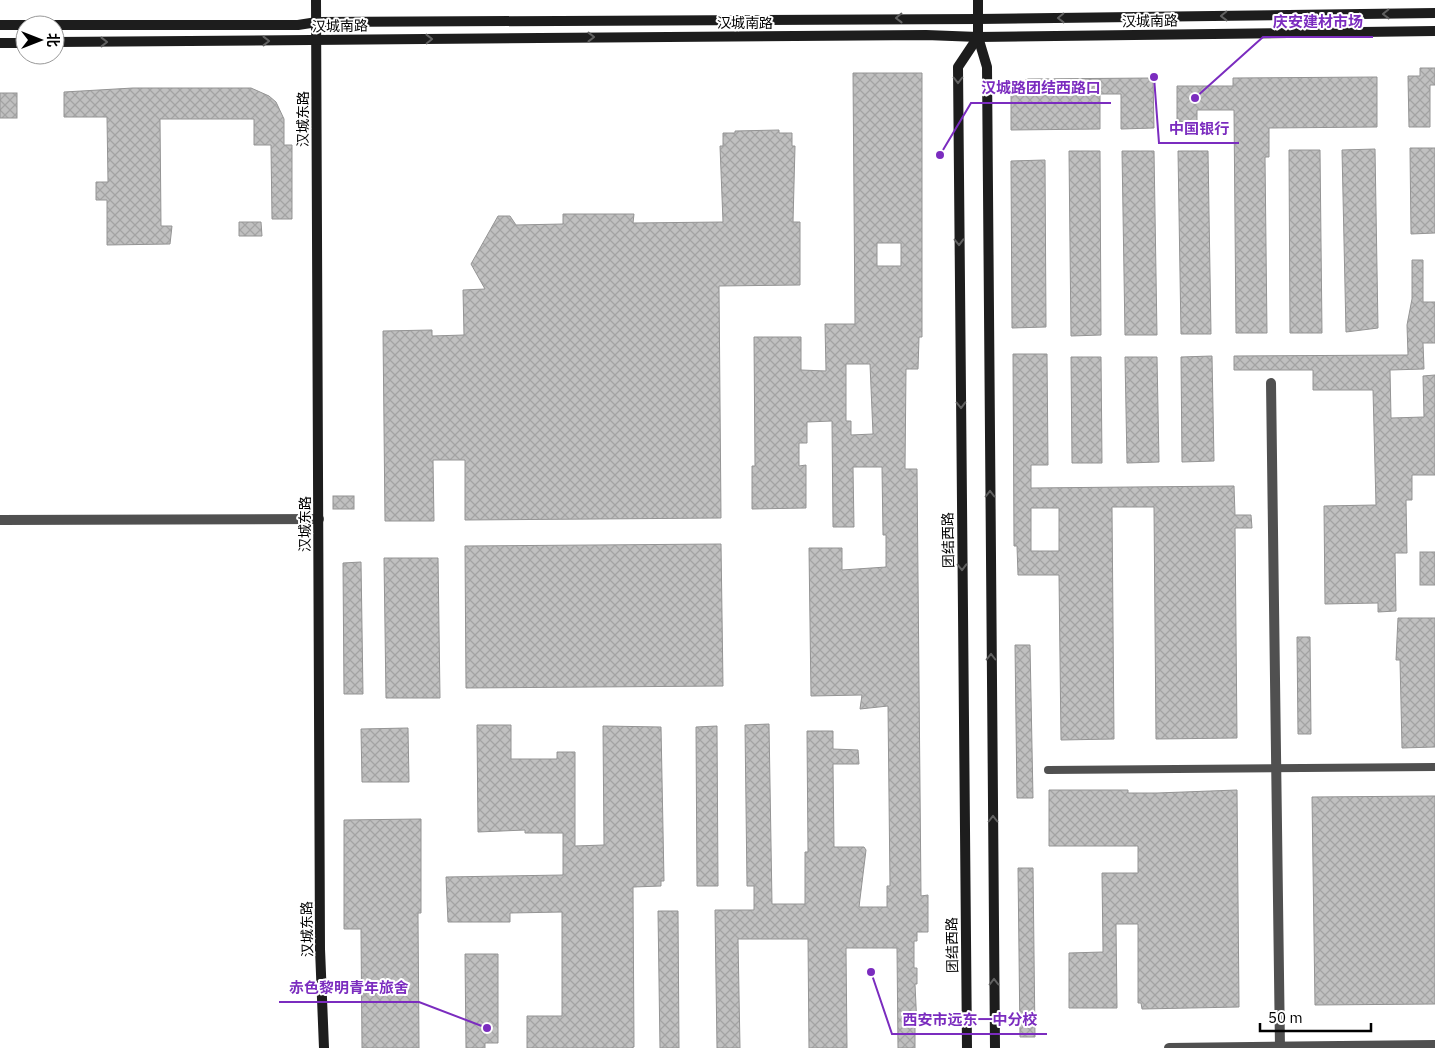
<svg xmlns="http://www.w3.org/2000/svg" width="1435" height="1048" font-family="'IBM Plex Sans','Noto Sans SC',sans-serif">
  <defs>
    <pattern id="building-cross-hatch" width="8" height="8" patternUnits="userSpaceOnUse" patternTransform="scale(1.25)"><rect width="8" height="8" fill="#c0c0c0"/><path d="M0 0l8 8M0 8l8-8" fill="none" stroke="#a3a3a3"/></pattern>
  </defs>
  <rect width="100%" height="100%" fill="#fff"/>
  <g fill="url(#building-cross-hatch)" stroke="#949494" fill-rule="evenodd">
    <polygon points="1420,68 1435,68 1435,85 1430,85 1430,127 1409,127 1408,76 1420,76"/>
    <path d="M853 73H922V337H919L918 369H906L905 469H917L921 896 928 895V932H917V941H914V968H917V984H915L917 1027H915V1048H898L897 948H846L847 1048H809L808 939H738L740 1048H717L715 910H754V886H747L745 725 769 724 772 904H805V852H808L807 731H833V749L858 750 859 764H833L834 847H864L866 850 859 907H887V886H890L888 706 860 709 862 695 811 696 809 548H842V570L886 567V535H883L882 467H853L854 527H833L832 421 807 422V443H799V466L806 465V508L752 509V466H755L754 337H801V370L826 371 825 324H855ZM877 243H901V266H877ZM846 364H870L873 434 851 435V421H846Z"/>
    <polygon points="1377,77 1377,127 1269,128 1269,157 1265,157 1267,333 1236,333 1234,110 1197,110 1197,122 1177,122 1177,86 1233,86 1233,78"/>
    <polygon points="1153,78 1154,128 1121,129 1121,94 1100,94 1100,129 1011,130 1011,93 1019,83 1028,79"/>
    <polygon points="133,88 251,88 269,96 276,102 284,119 284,145 292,145 292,219 272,219 271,145 254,145 254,119 160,119 161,226 172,226 170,244 107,245 107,200 96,200 96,182 108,182 107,117 64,117 64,92"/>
    <rect x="0" y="93" width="17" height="25"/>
    <polygon points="779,130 779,133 792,133 792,146 795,146 793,222 800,222 800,285 719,286 721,518 465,520 465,460 433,460 434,521 385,521 383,331 432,330 432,336 464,335 463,290 485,289 471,264 498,216 510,216 516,225 563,224 563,214 634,214 633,223 723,222 720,146 723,146 723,133 735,133 735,131"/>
    <polygon points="1410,148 1435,148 1435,233 1411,234"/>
    <polygon points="1375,149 1378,328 1346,332 1342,150"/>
    <polygon points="1289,150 1320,150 1322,333 1290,333"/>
    <polygon points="1069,151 1100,151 1101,335 1071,336"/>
    <polygon points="1122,151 1154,151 1157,335 1125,335"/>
    <polygon points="1178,151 1208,151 1211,334 1181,334"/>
    <polygon points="1045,160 1046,327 1012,328 1011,161"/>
    <polygon points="239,222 261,222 262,236 239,236"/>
    <polygon points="1412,260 1423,260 1423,302 1435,302 1435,343 1423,343 1424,369 1390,370 1391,418 1424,417 1423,376 1435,375 1435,475 1412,475 1412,500 1406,500 1407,553 1395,553 1396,611 1378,612 1378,603 1325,604 1324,506 1376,505 1373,390 1313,390 1313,370 1234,370 1234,356 1408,355 1407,325 1412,299"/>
    <path d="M1013 354H1047L1048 465H1031V488L1234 486 1235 515H1251L1252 528H1235L1237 738 1156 739 1154 507H1112L1114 739 1061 740 1059 575H1018L1017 546H1014ZM1031 508H1059V551H1031Z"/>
    <polygon points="1212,356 1214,461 1182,462 1181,357"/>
    <polygon points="1071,357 1101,357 1102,463 1072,463"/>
    <polygon points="1125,357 1157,357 1159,462 1127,463"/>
    <rect x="333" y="496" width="21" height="13"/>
    <polygon points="721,544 723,686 466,688 465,546"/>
    <rect x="1420" y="552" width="15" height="33"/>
    <polygon points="384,558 438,558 440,698 386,698"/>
    <polygon points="361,562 363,694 344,694 343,563"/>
    <polygon points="1398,618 1435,618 1435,747 1402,748 1400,660 1396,660"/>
    <polygon points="1297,637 1310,637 1311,734 1298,734"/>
    <polygon points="1015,645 1030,645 1033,798 1017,798"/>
    <polygon points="477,725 511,725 511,759 557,759 557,752 575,752 575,846 604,845 603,726 661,727 664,881 661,881 661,886 633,887 634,1047 631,1048 527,1048 527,1016 562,1016 562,912 510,913 510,922 448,922 446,877 563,875 563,833 525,833 525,830 478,832"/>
    <polygon points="717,726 718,886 697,886 696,727"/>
    <polygon points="408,728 409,782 362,782 361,729"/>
    <polygon points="1049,790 1128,790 1128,793 1157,793 1237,790 1239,1007 1142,1009 1141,1003 1138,1003 1138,924 1116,924 1117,1008 1069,1008 1069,953 1103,952 1102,873 1138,873 1138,846 1049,846"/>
    <polygon points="1435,796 1435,1004 1315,1005 1312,797"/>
    <polygon points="421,819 421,913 418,913 419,1048 362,1048 361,929 344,929 344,820"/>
    <polygon points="1018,868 1033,868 1035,1037 1020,1037"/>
    <polygon points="658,911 678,911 679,1048 660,1048"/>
    <polygon points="465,954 498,954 498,1043 485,1043 485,1048 466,1048"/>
  </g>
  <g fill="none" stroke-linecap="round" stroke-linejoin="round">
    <polyline stroke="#505050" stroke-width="8" points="1048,770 1435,767"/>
    <g stroke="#505050" stroke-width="10">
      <polyline points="1271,383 1280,1048"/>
      <polyline points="0,520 319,519"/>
      <polyline points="1169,1048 1435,1045"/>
    </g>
    <g stroke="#1d1d1d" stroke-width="10">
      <polyline points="316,0 320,949 324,1048"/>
      <polyline points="978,0 978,37 987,67 995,1048"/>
      <polyline points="0,25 298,25 317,22 978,19 1435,13"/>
      <polyline points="55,42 926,35 978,37 1435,31"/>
      <polyline points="0,43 25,43"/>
      <polyline points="967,1048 958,67 978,37"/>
    </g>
  </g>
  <defs><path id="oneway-chevron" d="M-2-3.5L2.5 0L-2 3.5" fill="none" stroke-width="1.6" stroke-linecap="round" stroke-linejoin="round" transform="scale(1.25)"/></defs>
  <g stroke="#616161">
    <use href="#oneway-chevron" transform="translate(1386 14) rotate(179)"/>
    <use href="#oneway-chevron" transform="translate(1224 16) rotate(179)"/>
    <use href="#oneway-chevron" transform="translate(899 18) rotate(179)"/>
    <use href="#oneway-chevron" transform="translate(1061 18) rotate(179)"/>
    <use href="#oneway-chevron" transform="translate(591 37)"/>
    <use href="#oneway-chevron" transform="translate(429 39) rotate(-1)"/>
    <use href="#oneway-chevron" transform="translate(266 41)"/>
    <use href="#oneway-chevron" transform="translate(104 42)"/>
    <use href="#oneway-chevron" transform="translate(958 80) rotate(90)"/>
    <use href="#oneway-chevron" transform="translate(959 242) rotate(89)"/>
    <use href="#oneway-chevron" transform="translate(961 405) rotate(89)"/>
    <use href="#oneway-chevron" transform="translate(990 494) rotate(-90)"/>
    <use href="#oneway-chevron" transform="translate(962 567) rotate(89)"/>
    <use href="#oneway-chevron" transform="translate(991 657) rotate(-90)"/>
    <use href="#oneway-chevron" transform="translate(993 819) rotate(-90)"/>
    <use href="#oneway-chevron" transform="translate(994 982) rotate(-90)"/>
  </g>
  <g text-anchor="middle" stroke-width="4" stroke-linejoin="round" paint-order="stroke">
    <g font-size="14" fill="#000" stroke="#fff">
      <text transform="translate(1150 21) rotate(-1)" y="5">汉城南路</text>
      <text x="745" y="28">汉城南路</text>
      <text transform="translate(340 26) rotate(-1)" y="5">汉城南路</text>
      <text transform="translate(303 119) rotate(-90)" y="5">汉城东路</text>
      <text transform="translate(305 524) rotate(-90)" y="5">汉城东路</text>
      <text transform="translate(948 540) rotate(-91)" y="5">团结西路</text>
      <text transform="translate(307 929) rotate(-91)" y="5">汉城东路</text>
      <text transform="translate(952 945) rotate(-91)" y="5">团结西路</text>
    </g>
  </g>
  <path fill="none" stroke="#7b2cbf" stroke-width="2" d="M1195 98L1263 37H1373M940 155L971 103H1111M1154 77L1159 143H1239M487 1028L419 1002H279M871 972L892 1034H1047"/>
  <g fill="#7b2cbf" stroke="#fff" stroke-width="2">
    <circle cx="1195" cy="98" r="5"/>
    <circle cx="940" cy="155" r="5"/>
    <circle cx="1154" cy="77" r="5"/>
    <circle cx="487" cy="1028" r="5"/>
    <circle cx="871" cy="972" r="5"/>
  </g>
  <g font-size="15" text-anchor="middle" font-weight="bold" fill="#7b2cbf" stroke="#fff" stroke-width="4" stroke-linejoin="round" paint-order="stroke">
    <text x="1318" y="27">庆安建材市场</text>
    <text x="1041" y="93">汉城路团结西路口</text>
    <text x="1199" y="134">中国银行</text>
    <text x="349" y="993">赤色黎明青年旅舍</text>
    <text x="970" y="1025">西安市远东一中分校</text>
  </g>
  <g transform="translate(40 40) rotate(90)"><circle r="24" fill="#ffffff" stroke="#999999"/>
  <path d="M0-4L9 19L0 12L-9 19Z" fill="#000000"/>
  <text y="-8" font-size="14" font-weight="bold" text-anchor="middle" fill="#000000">北</text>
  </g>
  <path d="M1260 1023v8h111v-8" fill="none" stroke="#000000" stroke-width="2.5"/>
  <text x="1268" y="1023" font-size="15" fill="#000000" stroke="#ffffff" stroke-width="4" paint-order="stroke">50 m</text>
</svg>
